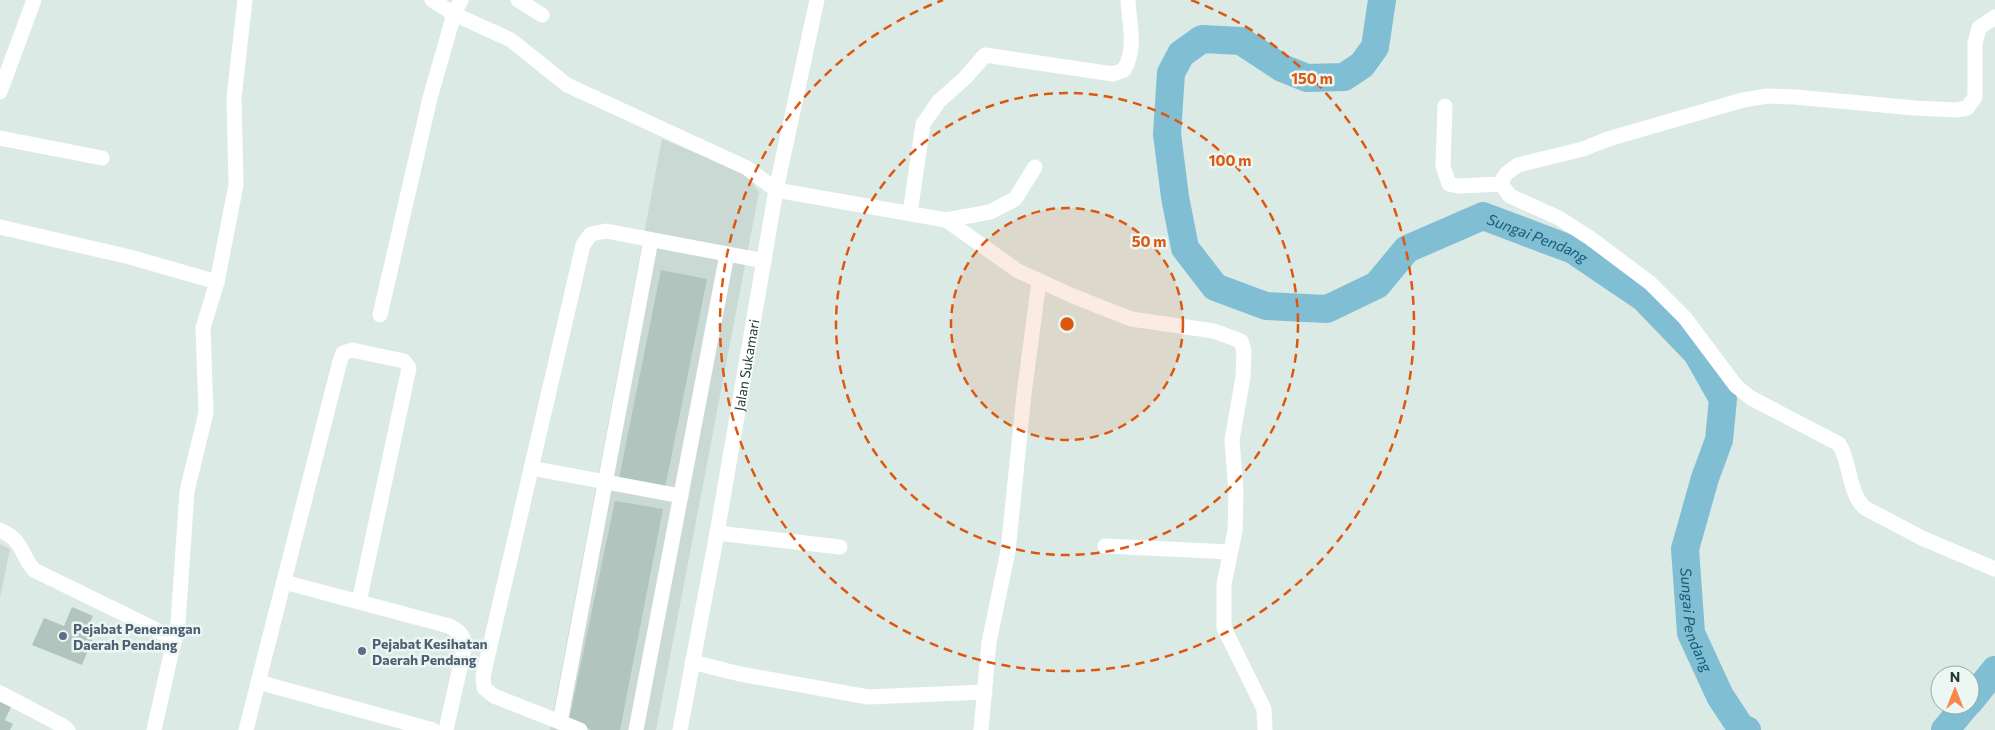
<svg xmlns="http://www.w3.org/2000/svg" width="1995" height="730" font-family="Commissioner,sans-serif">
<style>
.built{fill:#cad9d4}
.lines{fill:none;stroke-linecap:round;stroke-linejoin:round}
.river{stroke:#80bed3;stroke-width:28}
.building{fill:#b1c4be}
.minor{stroke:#fff;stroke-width:15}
.ring{fill:none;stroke:#de570e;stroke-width:2.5;stroke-dasharray:9 6}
.service-dot{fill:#5c6f8a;stroke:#ecf6f2;stroke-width:2}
.labels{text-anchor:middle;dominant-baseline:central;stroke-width:5;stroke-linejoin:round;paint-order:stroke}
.street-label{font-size:14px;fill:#1d3934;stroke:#ecf6f2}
.service-label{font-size:14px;font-weight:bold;fill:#4e5e75;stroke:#ecf6f2;text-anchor:start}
.water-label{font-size:15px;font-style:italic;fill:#155d77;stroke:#ecf6f2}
.centre{fill:#de570e;stroke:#ecf6f2;stroke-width:2.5}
.ring-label{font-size:15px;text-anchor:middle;font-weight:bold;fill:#de570e;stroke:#ecf6f2;stroke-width:5;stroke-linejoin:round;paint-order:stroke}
</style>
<rect width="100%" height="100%" fill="#dceae5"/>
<path class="built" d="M 662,139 L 746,174 L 759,192 L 656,730 L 550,730 Z
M 0,544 L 10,549 L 0,598 Z"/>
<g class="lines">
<g class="river">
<path id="s1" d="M 1382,0 L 1375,47 L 1362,65 L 1344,77 L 1307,78 L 1282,68 L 1241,41 L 1202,39 L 1181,54 L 1171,73 L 1167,134 L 1175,197 L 1185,248 L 1215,287 L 1266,306 L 1327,309 L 1377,285 L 1407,249 L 1483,216 L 1573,250 L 1644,298 L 1697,353 L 1723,399 L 1719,440 L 1705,478 L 1685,549 L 1691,633 L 1720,696 L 1741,728 L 1747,730"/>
<path d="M 1970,701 L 1995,670"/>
<path d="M 1945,730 L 1966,705"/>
</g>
</g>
<path class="building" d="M 661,270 L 707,279 L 664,493 L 618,483 Z
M 615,501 L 663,509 L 620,730 L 592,730 L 569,720 Z
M 72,607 L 93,616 L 85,634 L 93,638 L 82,665 L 32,645 L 44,618 L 64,626 Z
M 0,702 L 11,707 L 5,720 L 13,724 L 10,730 L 0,730 Z"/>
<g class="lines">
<g class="minor">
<path d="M 432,0 L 454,14 L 511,40 L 567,85 L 747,168 L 776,190 L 946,220 L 1018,271 L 1073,296 L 1131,319 L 1214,331 L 1241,341 L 1244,351 L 1243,377 L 1232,440 L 1236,492 L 1235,531 L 1224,584 L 1224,628 L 1264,709 L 1265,730"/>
<path d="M 518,0 L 542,15"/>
<path d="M 1995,17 L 1979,28 L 1975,43 L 1975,97 L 1967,108 L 1956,110 L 1915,108 L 1795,97 L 1768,96 L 1743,100 L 1608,139 L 1583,149 L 1518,165 C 1509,171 1504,174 1501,184 L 1510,196 L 1559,218 L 1590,238 L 1650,283 L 1685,318 L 1736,386 L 1751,398 L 1839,444 C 1851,463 1848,493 1865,508 L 1924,539 L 1995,569"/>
<path d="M 0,92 L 34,0"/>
<path d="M 1445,106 L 1443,166 L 1449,184 L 1458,186 L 1501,184"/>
<path d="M 0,138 L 102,158"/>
<path d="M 910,213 L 923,124 L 939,101 L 965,78 L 985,55 L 1113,74 L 1124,70 C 1137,47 1129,24 1128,0"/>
<path d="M 946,220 L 990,212 L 1015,199 L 1035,167"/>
<path d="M 0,227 L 130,257 L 217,282"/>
<path d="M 380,315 L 430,98 L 454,14 L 461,0"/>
<path d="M 531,468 L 681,496"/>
<path d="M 0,530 C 24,541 19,552 34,570 L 175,639"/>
<path d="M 717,533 L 840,547"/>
<path d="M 1105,546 L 1230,552"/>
<path d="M 284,582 L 449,626 C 459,631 463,634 465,645 L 446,730"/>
<path d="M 692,662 L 740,674 L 868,697 L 985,692"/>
<path d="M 258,682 L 433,730"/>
<path d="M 0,693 L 63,726 L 68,730"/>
<path d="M 560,722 L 651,240"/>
<path d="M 154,730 L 178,623 L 187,491 L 206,413 L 203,328 L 217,282 L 236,185 L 234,98 L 245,0"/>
<path d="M 246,730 L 340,361 L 343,353 L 352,350 L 404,361 L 409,368 L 359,602"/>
<path d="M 580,730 L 494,696 L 484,688 L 483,676 L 583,245 L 591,234 L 606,231 L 764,261"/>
<path d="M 636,730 L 727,254"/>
<path id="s2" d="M 680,730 L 717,533 L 776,190 L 817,0"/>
<path d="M 981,730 L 989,642 L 1008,551 L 1024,394 L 1039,281"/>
</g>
</g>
<circle cx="1067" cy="324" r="116" fill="#de570e" fill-opacity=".12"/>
<g class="ring">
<circle cx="1067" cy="324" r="116"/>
<circle cx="1067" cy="324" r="231"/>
<path d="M1191 0A347 347 0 1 1 943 0"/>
</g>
<g class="service-dot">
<circle cx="63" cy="636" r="5"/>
<circle cx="362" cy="651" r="5"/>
</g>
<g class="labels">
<g class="street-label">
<text stroke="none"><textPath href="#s2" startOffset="371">Jalan Sukamari</textPath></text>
</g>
<g class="service-label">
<text x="73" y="628">Pejabat Penerangan<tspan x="73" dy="16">Daerah Pendang</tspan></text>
<text x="372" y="643">Pejabat Kesihatan<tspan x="372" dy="16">Daerah Pendang</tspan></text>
</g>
<g class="water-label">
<text stroke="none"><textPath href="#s1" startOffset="876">Sungai Pendang</textPath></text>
<text stroke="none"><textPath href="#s1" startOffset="1356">Sungai Pendang</textPath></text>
</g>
</g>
<circle cx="1067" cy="324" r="8" class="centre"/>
<g class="ring-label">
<text x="1312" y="84">150 m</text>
<text x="1230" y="166">100 m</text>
<text x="1149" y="247">50 m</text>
</g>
<g transform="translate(1955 690)"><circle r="24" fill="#ecf6f2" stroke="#99aaa6"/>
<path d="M0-4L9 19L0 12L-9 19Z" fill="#fa8649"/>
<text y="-8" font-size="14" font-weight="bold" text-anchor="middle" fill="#1d3934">N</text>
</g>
</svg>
